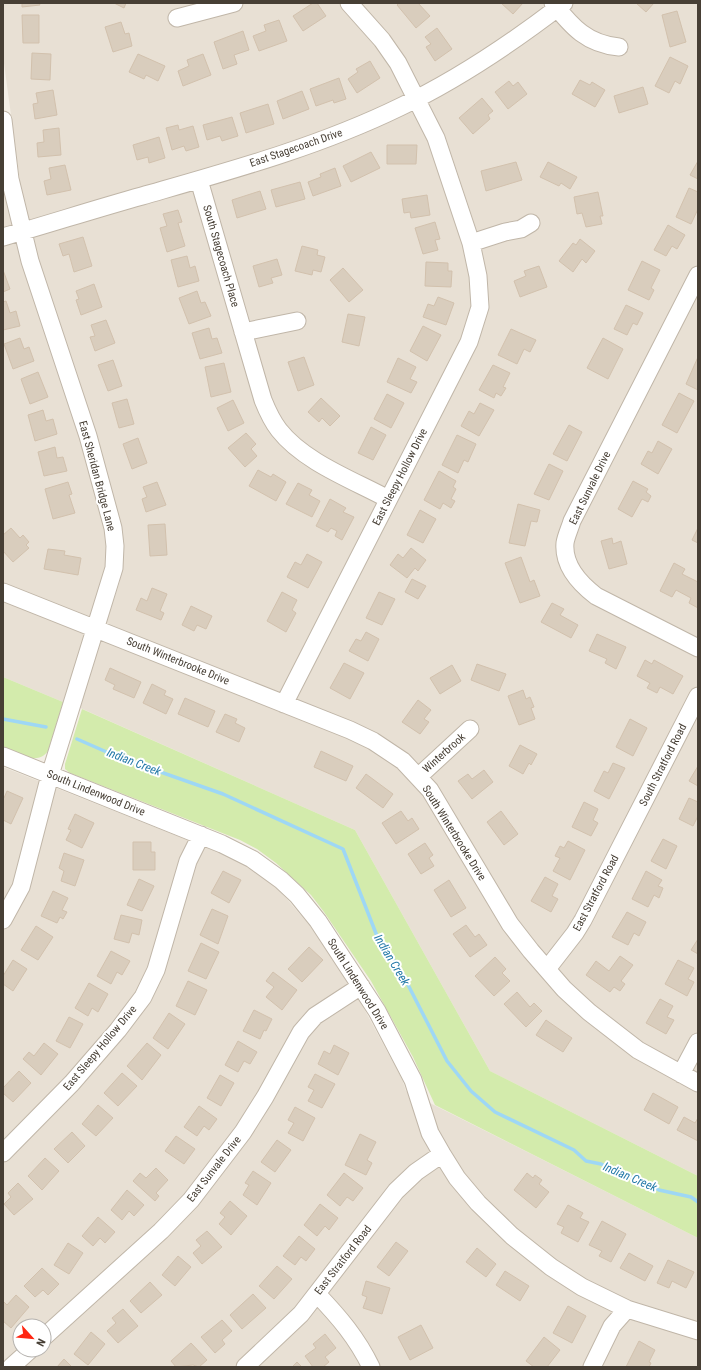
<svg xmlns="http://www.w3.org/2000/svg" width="701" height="1370" font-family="'Roboto Condensed',sans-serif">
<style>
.residential{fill:#e8e0d4;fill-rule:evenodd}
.green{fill:#d3ebac}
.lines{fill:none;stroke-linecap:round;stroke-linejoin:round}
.stream{stroke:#9ed7f5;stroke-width:3.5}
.building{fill:#d9cdbd;stroke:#d2c1ad}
.minor-casing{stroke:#c0b6a8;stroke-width:19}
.minor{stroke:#fff;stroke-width:17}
.labels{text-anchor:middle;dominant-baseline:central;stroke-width:4;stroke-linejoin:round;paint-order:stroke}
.street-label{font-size:11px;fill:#473f35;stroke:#fff}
.water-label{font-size:12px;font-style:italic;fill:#257aa9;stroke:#fff}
</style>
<rect width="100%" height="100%" fill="#f4efe6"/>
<path class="residential" d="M 3,3 L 698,3 L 698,1176 L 490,1071 L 355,830 L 78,707 L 119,584 L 123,562 L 124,543 L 33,247 L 23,204 L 3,56 Z
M 3,171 L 83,442 L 109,542 L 105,582 L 63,702 L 3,677 Z
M 3,767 L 238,860 L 266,878 L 286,898 L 311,927 L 354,990 L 402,1079 L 406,1091 L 698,1238 L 698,1367 L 3,1367 ZM 20,1326 L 44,1326 L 44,1350 L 20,1350 Z"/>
<path class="green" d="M 3,677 L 63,702 L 48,751 C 37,767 16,752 3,746 Z
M 82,709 L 355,830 L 490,1071 L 698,1176 L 698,1238 L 435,1105 L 413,1057 L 371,981 L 324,912 L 311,895 L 276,863 L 257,849 L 240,840 L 70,773 L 65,769 L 65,764 Z"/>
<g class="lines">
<path class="stream" d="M 3,719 L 46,727
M 77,739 L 118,757 L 223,794 L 343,849 L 377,936 L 386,948 L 404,977 L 447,1061 L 471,1091 L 495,1112 L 574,1150 L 586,1161 L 601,1164 L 659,1190 L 691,1197 L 698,1202"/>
</g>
<path class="building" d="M 22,3 L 39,3 L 40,5 L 22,7 Z
M 114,3 L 126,3 L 124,8 Z
M 313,3 L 317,3 L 326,16 L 303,31 L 293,16 Z
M 399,3 L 418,3 L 430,16 L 416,28 L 397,5 Z
M 501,3 L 523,3 L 513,14 Z
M 636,3 L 654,3 L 646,12 Z
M 677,11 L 686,42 L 670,47 L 662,15 Z
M 22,15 L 39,15 L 39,43 L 23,43 Z
M 279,20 L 287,41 L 259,51 L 253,36 L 266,31 L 264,25 Z
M 121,22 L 125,34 L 129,33 L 132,46 L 113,52 L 105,27 Z
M 437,28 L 452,49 L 435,61 L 426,47 L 431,44 L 425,37 Z
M 243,31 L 249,50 L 234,55 L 237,64 L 223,69 L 214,42 Z
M 32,53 L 51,54 L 50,80 L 31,79 Z
M 138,54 L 165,66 L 158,81 L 146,75 L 144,79 L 129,72 Z
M 203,54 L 211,75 L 183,86 L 178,71 L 189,66 L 187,60 Z
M 670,57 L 688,66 L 680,84 L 675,81 L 669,93 L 655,86 Z
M 370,61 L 380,78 L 357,93 L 348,79 L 358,72 L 356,69 Z
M 339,78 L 346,99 L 334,103 L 333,100 L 316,106 L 310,89 Z
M 580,80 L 590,85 L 592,82 L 605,90 L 595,107 L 572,94 Z
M 509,81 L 513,86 L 518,82 L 527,94 L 508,109 L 495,92 Z
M 643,87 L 648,104 L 619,113 L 614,96 Z
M 53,90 L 57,115 L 35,119 L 33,104 L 38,103 L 36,93 Z
M 302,91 L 309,109 L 283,119 L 277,101 Z
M 482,98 L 493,111 L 488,115 L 490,119 L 473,134 L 459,118 Z
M 268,104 L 274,124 L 246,133 L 240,113 Z
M 232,117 L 238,136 L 222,141 L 220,136 L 207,140 L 203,125 Z
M 178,125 L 179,130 L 193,126 L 199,147 L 186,151 L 184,146 L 172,150 L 166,128 Z
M 59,128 L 61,155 L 38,157 L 37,143 L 44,142 L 43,130 Z
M 159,137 L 165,158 L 149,163 L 148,157 L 137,160 L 133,145 Z
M 387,145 L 417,145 L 416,164 L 387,164 Z
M 371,152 L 380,168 L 351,182 L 343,166 Z
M 698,161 L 698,179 L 690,175 Z
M 516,162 L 522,180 L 486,191 L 481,171 Z
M 548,162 L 577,177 L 570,189 L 561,183 L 559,186 L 540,177 Z
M 65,165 L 71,190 L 47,195 L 44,181 L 51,179 L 49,168 Z
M 335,168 L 341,186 L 313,196 L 308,182 L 321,177 L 320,174 Z
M 300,182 L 305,199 L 276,207 L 271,190 Z
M 689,188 L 698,192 L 698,209 L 691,224 L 676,217 Z
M 260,191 L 266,209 L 237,218 L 232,200 Z
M 598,192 L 603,216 L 600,216 L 602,224 L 586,227 L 582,213 L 577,214 L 574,197 Z
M 427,195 L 430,215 L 411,218 L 410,212 L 404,213 L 402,199 Z
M 178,210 L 182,222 L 178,223 L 185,246 L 167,252 L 160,228 L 167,226 L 163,214 Z
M 435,222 L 440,239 L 435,240 L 438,250 L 423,254 L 415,228 Z
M 668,225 L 685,235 L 677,249 L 672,246 L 666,256 L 654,250 Z
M 83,237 L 92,266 L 74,272 L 69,254 L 63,256 L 59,244 Z
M 580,239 L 595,251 L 586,263 L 582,259 L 573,272 L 559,261 L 573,243 L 576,245 Z
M 302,246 L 318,250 L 317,255 L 325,257 L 321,272 L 313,270 L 312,275 L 295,271 Z
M 187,256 L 190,268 L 195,266 L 199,281 L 178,287 L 171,260 Z
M 277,259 L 282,275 L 271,278 L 273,283 L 259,287 L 253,266 Z
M 642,261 L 660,270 L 651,288 L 654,290 L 649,300 L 628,290 Z
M 426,262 L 448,263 L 448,271 L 452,271 L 451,287 L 425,286 Z
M 539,266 L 547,287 L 520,297 L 514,281 L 526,276 L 524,271 Z
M 343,268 L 363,290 L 349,302 L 330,280 Z
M 3,270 L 10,289 L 3,292 Z
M 94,284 L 102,307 L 81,315 L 76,300 L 79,299 L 76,291 Z
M 197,291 L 201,303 L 205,302 L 211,316 L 189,324 L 179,298 Z
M 438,297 L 454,303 L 446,325 L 423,317 L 428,304 L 434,306 Z
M 6,301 L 10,313 L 16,311 L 20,326 L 3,330 L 3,302 Z
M 626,305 L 643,313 L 637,325 L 633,323 L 627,335 L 614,329 Z
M 348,314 L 365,317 L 359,346 L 342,342 Z
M 106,320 L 115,343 L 95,351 L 90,337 L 95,336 L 91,325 Z
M 423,326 L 441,335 L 427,361 L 410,351 Z
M 209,328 L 212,339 L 217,338 L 222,353 L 200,359 L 192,333 Z
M 511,329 L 536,340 L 530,352 L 524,349 L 517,364 L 498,355 Z
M 20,338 L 24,349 L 29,347 L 34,361 L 13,369 L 4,344 Z
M 603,338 L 623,349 L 608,379 L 587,368 Z
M 304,357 L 314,385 L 298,391 L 288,362 Z
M 698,357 L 698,390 L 686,384 Z
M 398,358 L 416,367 L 410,379 L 417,382 L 411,393 L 387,382 Z
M 113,360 L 122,386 L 108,391 L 98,365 Z
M 224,363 L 231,392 L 211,397 L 205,367 Z
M 493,365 L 510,373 L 503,387 L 506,388 L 501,396 L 496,393 L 494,398 L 479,390 Z
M 38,372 L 48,397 L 30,404 L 21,379 Z
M 679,393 L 694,401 L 677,433 L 662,425 Z
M 387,394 L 404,403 L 391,428 L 374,419 Z
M 321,398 L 340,416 L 330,426 L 322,418 L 319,422 L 308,412 Z
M 127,399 L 134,424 L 119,428 L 112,403 Z
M 233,400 L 244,423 L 228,431 L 217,408 Z
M 480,403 L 494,410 L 479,436 L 461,426 L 469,411 L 474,414 Z
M 43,410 L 46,421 L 53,419 L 57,434 L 35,441 L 28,415 Z
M 569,425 L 582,432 L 567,461 L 553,454 Z
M 371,427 L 386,435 L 373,460 L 358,453 Z
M 246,433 L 256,444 L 251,449 L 257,456 L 245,467 L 228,448 Z
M 457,435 L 476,444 L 468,462 L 464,460 L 458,473 L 442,465 Z
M 138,438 L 147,463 L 132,469 L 123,444 Z
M 658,441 L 672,449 L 658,474 L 641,464 L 648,451 L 652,453 Z
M 55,447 L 57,458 L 63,457 L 67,471 L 44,476 L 38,452 Z
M 549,464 L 563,471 L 549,500 L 534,494 Z
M 258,470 L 271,477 L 273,474 L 286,482 L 276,501 L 249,486 Z
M 439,471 L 456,481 L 453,487 L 456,489 L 451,499 L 455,501 L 451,508 L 443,503 L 440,509 L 424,500 Z
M 633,481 L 648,489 L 646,492 L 651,496 L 648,502 L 642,499 L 632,517 L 618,509 Z
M 68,482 L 72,494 L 69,495 L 75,513 L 53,519 L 45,489 Z
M 157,482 L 166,505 L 146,512 L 142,499 L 147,497 L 143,487 Z
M 298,483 L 312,490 L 309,495 L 320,501 L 312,517 L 286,504 Z
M 330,499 L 346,508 L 343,512 L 354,517 L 342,540 L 335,536 L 337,531 L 331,528 L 328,532 L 316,526 Z
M 518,504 L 540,510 L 537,522 L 531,521 L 525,546 L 509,543 Z
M 420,510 L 436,519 L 423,543 L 407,535 Z
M 165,524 L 167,555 L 150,556 L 148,525 Z
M 11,528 L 20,538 L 23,535 L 29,542 L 26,545 L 29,548 L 13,562 L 3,551 L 3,535 Z
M 698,528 L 698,543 L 692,540 Z
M 612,538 L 613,544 L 621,541 L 627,564 L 609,569 L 601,541 Z
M 411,548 L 426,560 L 418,571 L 415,568 L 407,578 L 390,565 L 398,554 L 403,558 Z
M 48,549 L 65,551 L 64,555 L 81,558 L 78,575 L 44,569 Z
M 307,554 L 322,562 L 308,588 L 287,577 L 295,562 L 301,565 Z
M 521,557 L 530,582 L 534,580 L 540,596 L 520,603 L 505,563 Z
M 674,563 L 685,569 L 682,574 L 698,582 L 698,608 L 689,603 L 691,598 L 676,590 L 672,597 L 660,591 Z
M 412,579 L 426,586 L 418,599 L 405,592 Z
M 152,588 L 167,594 L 160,611 L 164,613 L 161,620 L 136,610 L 141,598 L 147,601 Z
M 282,592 L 297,600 L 292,610 L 296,613 L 286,632 L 267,621 Z
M 379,592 L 395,599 L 382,625 L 366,618 Z
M 552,603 L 564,609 L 560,615 L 578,625 L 571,638 L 541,622 Z
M 191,606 L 212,616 L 206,629 L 197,625 L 194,631 L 182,625 Z
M 366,632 L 379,639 L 368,661 L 349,651 L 356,639 L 361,641 Z
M 597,634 L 626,647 L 616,669 L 605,663 L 607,659 L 589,651 Z
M 645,660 L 652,664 L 654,660 L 683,676 L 673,694 L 660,687 L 657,693 L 647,688 L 650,683 L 637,676 Z
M 344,663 L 364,673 L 350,699 L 330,688 Z
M 477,664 L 506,674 L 499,691 L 471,680 Z
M 452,665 L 461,681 L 440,694 L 430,678 Z
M 110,668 L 141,682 L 134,698 L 113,689 L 115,685 L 105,680 Z
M 152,684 L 166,691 L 164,695 L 173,699 L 166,714 L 143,703 Z
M 523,690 L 526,699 L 530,697 L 534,707 L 531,708 L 535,719 L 519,725 L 508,696 Z
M 185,698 L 215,711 L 208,727 L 178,714 Z
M 418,700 L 431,710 L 424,719 L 429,722 L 420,734 L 402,722 Z
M 225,714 L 237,719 L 235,723 L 245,728 L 239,742 L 216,732 Z
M 630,719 L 647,728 L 633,756 L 616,747 Z
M 520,745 L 537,754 L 531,765 L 529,763 L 523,774 L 509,766 Z
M 321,751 L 353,766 L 346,781 L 314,767 Z
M 613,763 L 625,768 L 609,799 L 594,791 L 604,771 L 608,773 Z
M 698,766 L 698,786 L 689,781 Z
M 484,770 L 493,782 L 472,799 L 458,781 L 468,774 L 472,779 Z
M 366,774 L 393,794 L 383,808 L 356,788 Z
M 7,791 L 23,798 L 11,824 L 3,820 L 3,797 L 4,798 Z
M 689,798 L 698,802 L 698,816 L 693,826 L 679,819 Z
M 584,802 L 598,809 L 593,820 L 598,823 L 591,836 L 572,827 Z
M 401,811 L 408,821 L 412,818 L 419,829 L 396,844 L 382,823 Z
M 501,811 L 518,834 L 504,845 L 487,822 Z
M 75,814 L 94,823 L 82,848 L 66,840 L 71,830 L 68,829 Z
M 663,839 L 677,846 L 666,869 L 651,861 Z
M 568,841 L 585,850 L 570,880 L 553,871 L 560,858 L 555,856 L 560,846 L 564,848 Z
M 133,842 L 151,842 L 151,852 L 155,852 L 155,870 L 133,870 Z
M 425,843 L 433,855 L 429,858 L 434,866 L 421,874 L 408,854 Z
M 64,853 L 84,860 L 75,886 L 61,881 L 64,871 L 59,868 Z
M 223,871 L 241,880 L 229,903 L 211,893 Z
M 646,871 L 662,880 L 658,886 L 663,888 L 659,898 L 654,895 L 648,907 L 632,899 Z
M 545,877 L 558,884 L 552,896 L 558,899 L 551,912 L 531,901 Z
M 139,879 L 154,886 L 142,911 L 127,905 Z
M 449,880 L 466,908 L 451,917 L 434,890 Z
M 53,891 L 68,898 L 62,910 L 67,912 L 63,919 L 60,917 L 57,923 L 41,916 Z
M 212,909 L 228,916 L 218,944 L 200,935 Z
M 627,912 L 646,922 L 639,936 L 634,933 L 628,945 L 612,937 Z
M 121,915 L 142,920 L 139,935 L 132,933 L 129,943 L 114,939 Z
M 466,925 L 475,937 L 479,934 L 487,945 L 470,957 L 453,934 Z
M 36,926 L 53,937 L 38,960 L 21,950 Z
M 698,939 L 698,954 L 691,950 Z
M 201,943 L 219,952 L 206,979 L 188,971 Z
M 309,947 L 323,960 L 302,982 L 288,969 Z
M 111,951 L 130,961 L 122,975 L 117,972 L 111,984 L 97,976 Z
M 620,956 L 633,965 L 621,981 L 625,984 L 620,991 L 614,987 L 610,992 L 586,975 L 596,961 L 609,971 Z
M 495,957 L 506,969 L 502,973 L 510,981 L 494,996 L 475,976 Z
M 13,960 L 27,969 L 13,991 L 3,984 L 3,976 Z
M 678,960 L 694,968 L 688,979 L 694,982 L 687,996 L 665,984 Z
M 273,972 L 297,990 L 282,1010 L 266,997 L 274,987 L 266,981 Z
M 188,981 L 207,990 L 195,1015 L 176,1006 Z
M 89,983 L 108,994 L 98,1012 L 92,1008 L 88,1016 L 75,1008 Z
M 517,992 L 530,1007 L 534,1003 L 542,1011 L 526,1027 L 504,1004 Z
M 660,999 L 673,1006 L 667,1017 L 674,1020 L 666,1034 L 646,1023 Z
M 254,1010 L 272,1019 L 266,1031 L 264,1030 L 260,1039 L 243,1031 Z
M 169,1013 L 185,1024 L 168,1049 L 153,1038 Z
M 69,1017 L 83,1024 L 70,1048 L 56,1041 Z
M 546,1020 L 572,1038 L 563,1052 L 536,1035 Z
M 238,1041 L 257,1052 L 250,1064 L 244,1061 L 238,1072 L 225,1065 Z
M 44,1043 L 58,1054 L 41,1075 L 23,1059 L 29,1052 L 34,1056 Z
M 147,1043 L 161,1055 L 142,1080 L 127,1066 Z
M 334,1045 L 349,1053 L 338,1075 L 318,1064 L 324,1051 L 330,1054 Z
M 19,1071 L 31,1083 L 13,1102 L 3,1093 L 3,1088 Z
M 122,1073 L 137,1086 L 118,1106 L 104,1093 Z
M 315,1074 L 335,1084 L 322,1108 L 308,1101 L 314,1090 L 308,1087 Z
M 220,1075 L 234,1083 L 221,1106 L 207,1098 Z
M 653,1093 L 678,1107 L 669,1124 L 644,1110 Z
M 98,1105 L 113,1118 L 96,1136 L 82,1124 Z
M 199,1106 L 217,1119 L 209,1130 L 204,1126 L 197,1136 L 184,1127 Z
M 295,1107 L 315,1118 L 303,1141 L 288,1133 L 294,1123 L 288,1120 Z
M 684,1117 L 695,1123 L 698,1118 L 698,1141 L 677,1130 Z
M 72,1132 L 85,1146 L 68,1163 L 54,1149 Z
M 360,1134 L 376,1142 L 367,1160 L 372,1163 L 366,1175 L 345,1165 Z
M 176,1136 L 195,1149 L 184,1164 L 165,1151 Z
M 277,1140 L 291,1150 L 275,1172 L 261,1162 Z
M 45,1158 L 59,1171 L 42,1190 L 28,1176 Z
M 156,1168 L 168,1180 L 156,1193 L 159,1196 L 155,1201 L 133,1181 L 140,1173 L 146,1178 Z
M 253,1171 L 271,1183 L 257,1205 L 243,1195 L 249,1185 L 245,1183 Z
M 344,1173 L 363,1188 L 353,1201 L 347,1197 L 340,1206 L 327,1195 Z
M 527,1173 L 533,1178 L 535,1175 L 542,1180 L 539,1184 L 549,1192 L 536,1208 L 514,1190 Z
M 18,1183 L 33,1199 L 14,1215 L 4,1204 L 11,1197 L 8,1193 Z
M 127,1190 L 144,1205 L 134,1216 L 129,1211 L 122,1220 L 111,1210 Z
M 230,1201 L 247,1216 L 231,1235 L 219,1224 L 225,1217 L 220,1213 Z
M 320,1204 L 338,1218 L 329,1230 L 325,1226 L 317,1236 L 304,1225 Z
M 568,1205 L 583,1213 L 580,1218 L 589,1222 L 578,1242 L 561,1233 L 564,1227 L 557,1224 Z
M 98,1217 L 115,1232 L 105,1243 L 100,1238 L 93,1246 L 82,1236 Z
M 602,1221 L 626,1234 L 611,1262 L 599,1256 L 602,1251 L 589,1245 Z
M 207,1231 L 222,1247 L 202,1264 L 193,1253 L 201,1246 L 196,1240 Z
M 299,1236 L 315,1249 L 306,1261 L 301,1257 L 295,1265 L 283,1256 Z
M 396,1242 L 408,1251 L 389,1276 L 377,1267 Z
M 68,1243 L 83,1253 L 69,1274 L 54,1265 Z
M 477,1248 L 496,1264 L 486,1277 L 466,1262 Z
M 629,1253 L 653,1266 L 645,1281 L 620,1268 Z
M 178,1256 L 191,1267 L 175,1286 L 162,1275 Z
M 668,1260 L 694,1272 L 686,1288 L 672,1281 L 669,1288 L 657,1283 Z
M 277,1266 L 292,1279 L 274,1299 L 259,1286 Z
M 42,1268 L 59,1284 L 48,1295 L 43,1290 L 35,1297 L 24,1286 Z
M 505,1271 L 529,1286 L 520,1301 L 496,1285 Z
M 366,1281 L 390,1288 L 382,1314 L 363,1308 L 367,1297 L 362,1295 Z
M 150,1282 L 162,1295 L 141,1313 L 130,1301 Z
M 253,1294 L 266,1308 L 242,1329 L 230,1315 Z
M 16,1295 L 29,1307 L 11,1328 L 3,1321 L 3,1301 L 7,1305 Z
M 568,1306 L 586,1316 L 572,1343 L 553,1333 Z
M 123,1309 L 138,1326 L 118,1343 L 107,1331 L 116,1323 L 112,1318 Z
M 222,1320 L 232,1331 L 222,1340 L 225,1344 L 215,1353 L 201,1337 Z
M 421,1325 L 433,1348 L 410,1360 L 398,1337 Z
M 91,1332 L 105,1344 L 88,1365 L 74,1354 Z
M 325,1334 L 336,1348 L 325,1357 L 329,1362 L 323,1367 L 313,1367 L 305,1356 L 316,1348 L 313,1344 Z
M 544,1337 L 560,1350 L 547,1367 L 534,1367 L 526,1361 Z
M 639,1341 L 655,1350 L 649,1362 L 651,1363 L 649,1367 L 626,1367 Z
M 191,1343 L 207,1360 L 199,1367 L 193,1365 L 176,1367 L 171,1361 Z
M 64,1359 L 72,1367 L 57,1367 Z
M 297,1362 L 302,1367 L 292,1367 Z"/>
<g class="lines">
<g class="minor-casing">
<path id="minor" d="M 553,3 C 572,27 587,44 619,47
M 177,18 L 234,3
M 3,120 L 10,179 L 30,261 L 88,436 L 113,528 L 115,546 L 114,568 L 50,775 L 21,887 L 3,920
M 199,180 L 263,400 C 267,410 272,421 279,430 C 304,462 353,480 388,499
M 3,237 C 49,224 95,209 142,196 C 229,171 318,147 400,107 C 459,79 512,43 564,3
M 471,243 L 505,232 L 521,229 L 531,223
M 698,275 L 572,521 C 570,528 566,536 565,543 C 563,566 579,583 596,596 L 698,648
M 243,332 L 297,321
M 3,592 L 350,730 L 373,741 L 403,761 L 430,790 L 510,924 L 531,951 L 564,989 L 589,1012 L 638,1050 L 698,1083
M 284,704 L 469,342 L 480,307 L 478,276 L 471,243 L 436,138 L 398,63 L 382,40 L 349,3
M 3,756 L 222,844 L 252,859 L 281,880 L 297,895 L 318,921 L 377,1011 L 413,1080 L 430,1133 L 442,1154 L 457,1178 L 478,1203 L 512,1236 L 551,1267 L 582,1287 L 627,1309 L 698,1331
M 418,777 L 470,729
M 547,969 L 575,933 L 583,920 L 698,696
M 681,1074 L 698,1042
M 3,1153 L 72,1083 L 118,1030 L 143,997 L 156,970 L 188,861 L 201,835
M 317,1294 C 339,1317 357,1338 371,1367
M 44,1337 L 161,1231 L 191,1200 L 243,1132 L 265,1097 L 301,1032 L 315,1016 L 361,986
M 11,1367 L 30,1350
M 245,1367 L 301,1314 L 396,1191 L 416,1172 L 442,1154
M 592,1367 L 612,1326 L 627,1309"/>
</g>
<use href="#minor" class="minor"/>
</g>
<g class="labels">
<g class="street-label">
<text transform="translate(296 148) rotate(-19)">East Stagecoach Drive</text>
<text transform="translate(221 256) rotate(74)">South Stagecoach Place</text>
<text transform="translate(97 476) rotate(75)">East Sheridan Bridge Lane</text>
<text transform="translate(400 477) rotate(-63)">East Sleepy Hollow Drive</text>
<text transform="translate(590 488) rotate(-64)">East Sunvale Drive</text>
<text transform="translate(178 661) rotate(22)">South Winterbrooke Drive</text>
<text transform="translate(444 753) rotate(-42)">Winterbrook</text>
<text transform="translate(663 765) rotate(-63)">South Stratford Road</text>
<text transform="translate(96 793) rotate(22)">South Lindenwood Drive</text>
<text transform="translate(454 833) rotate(58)">South Winterbrooke Drive</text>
<text transform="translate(596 893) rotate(-62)">East Stratford Road</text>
<text transform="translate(358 984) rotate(58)">South Lindenwood Drive</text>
<text transform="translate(100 1048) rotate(-50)">East Sleepy Hollow Drive</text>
<text transform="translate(214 1169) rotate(-52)">East Sunvale Drive</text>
<text transform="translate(343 1260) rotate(-52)">East Stratford Road</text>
</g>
<g class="water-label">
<text transform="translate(134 762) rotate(21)">Indian Creek</text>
<text transform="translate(392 960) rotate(59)">Indian Creek</text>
<text transform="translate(630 1177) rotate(23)">Indian Creek</text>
</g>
</g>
<rect width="701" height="1370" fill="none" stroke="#473f35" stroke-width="8"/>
<g transform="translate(32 1338) rotate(117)"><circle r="19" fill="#ffffff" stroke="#b5b2ae"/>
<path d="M0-3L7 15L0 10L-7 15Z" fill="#ff2612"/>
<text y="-6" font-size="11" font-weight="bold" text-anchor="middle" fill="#473f35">N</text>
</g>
</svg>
